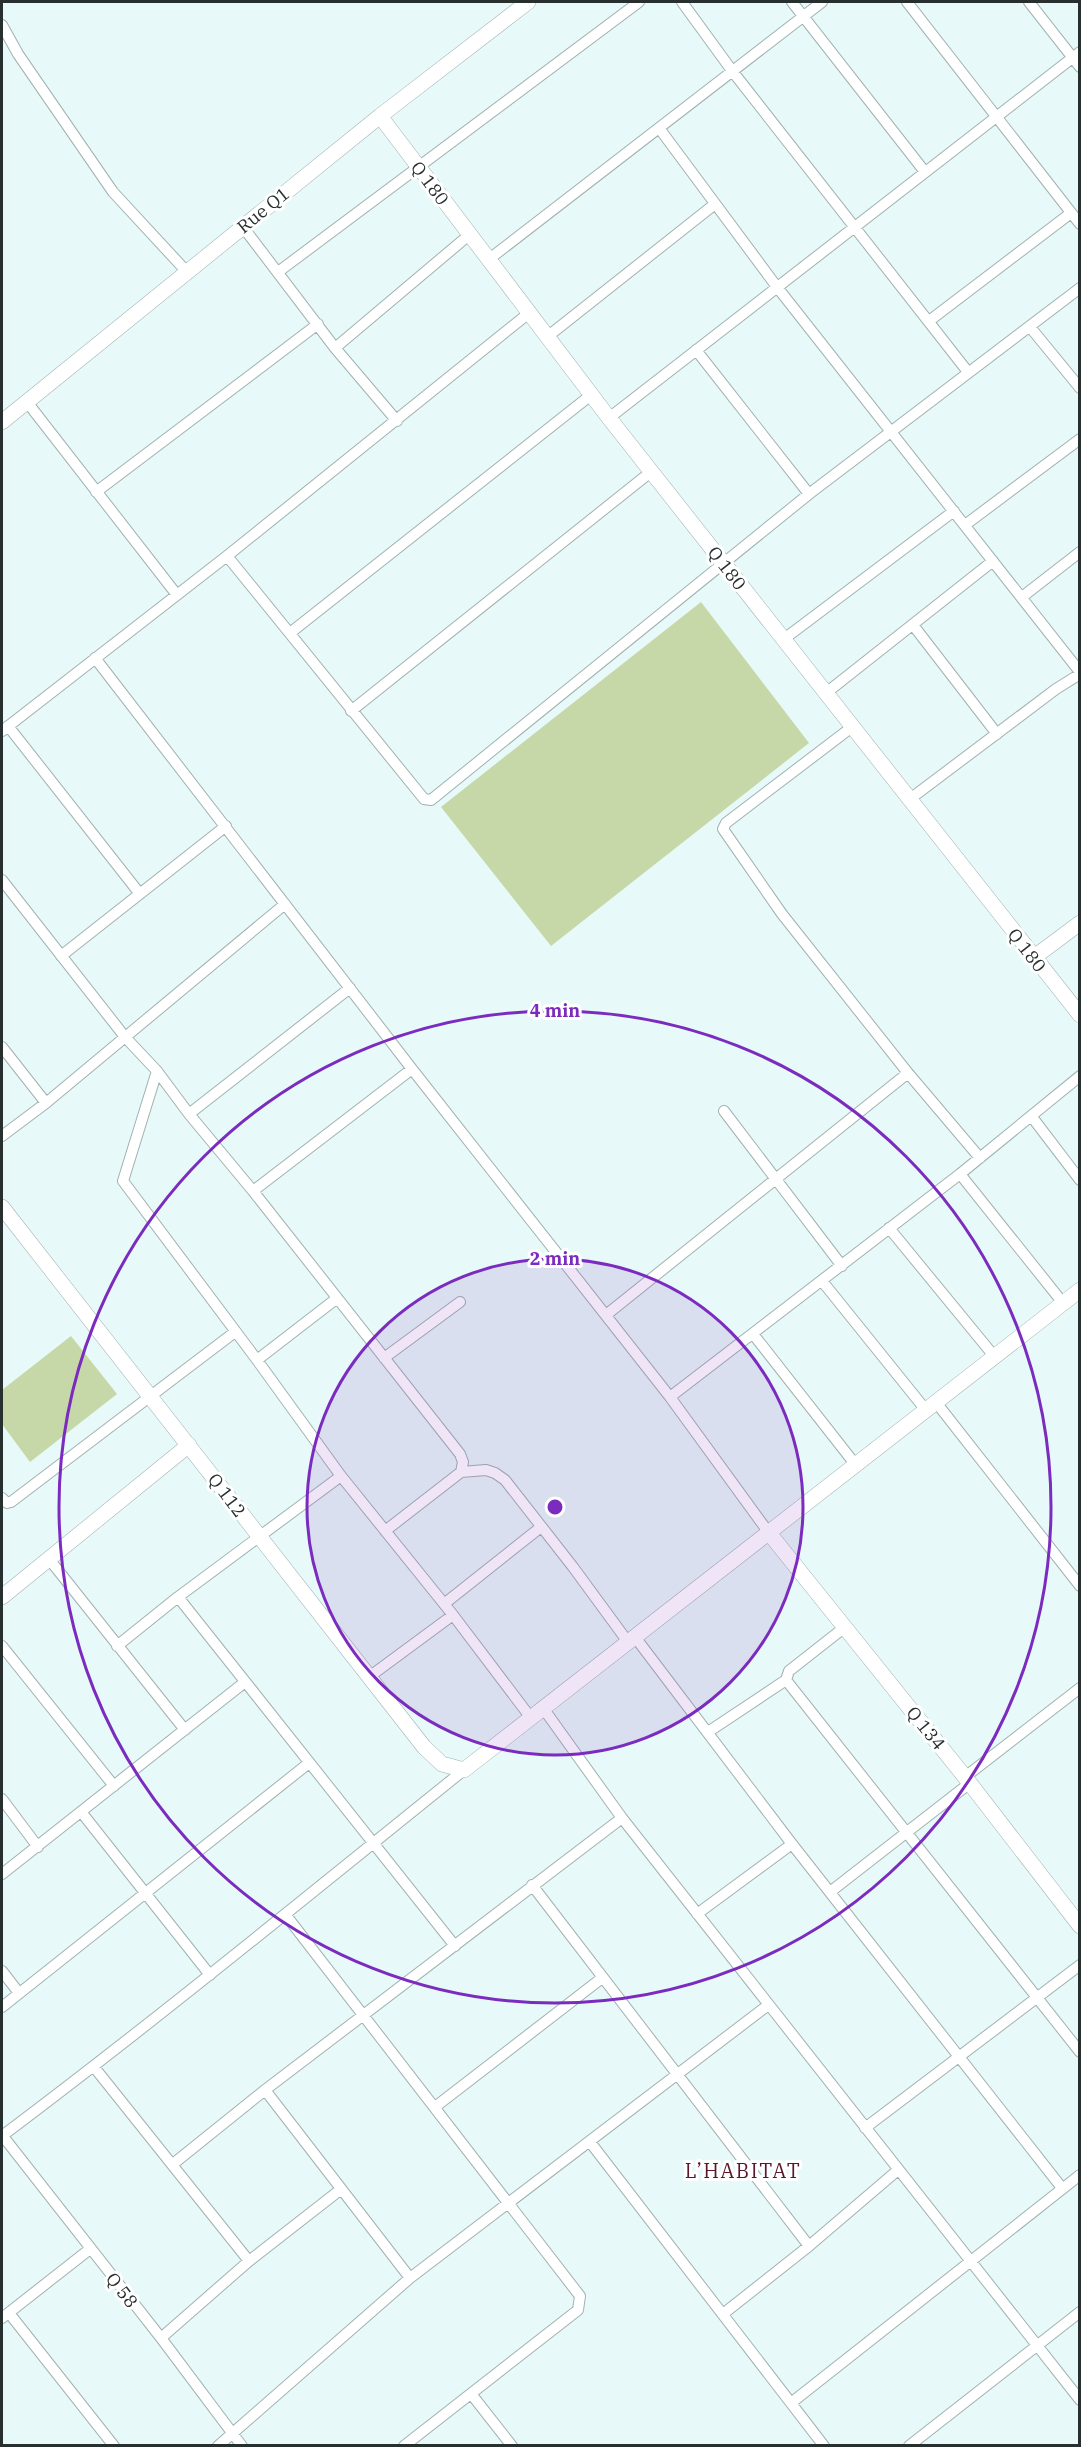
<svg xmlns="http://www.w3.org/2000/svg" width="1081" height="2447" font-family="'IBM Plex Serif',serif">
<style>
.green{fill:#c6d8a8}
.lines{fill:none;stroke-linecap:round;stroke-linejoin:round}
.street-casing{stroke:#a1b1b1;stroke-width:12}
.secondary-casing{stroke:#a1b1b1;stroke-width:16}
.street{stroke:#fff;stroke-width:10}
.secondary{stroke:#fff;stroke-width:15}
.ring{fill:none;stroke:#7b2cbf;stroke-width:3}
.labels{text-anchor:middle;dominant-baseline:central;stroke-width:6;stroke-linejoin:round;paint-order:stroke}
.street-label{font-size:18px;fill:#282f2f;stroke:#fff}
.neighbourhood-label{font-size:20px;letter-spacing:1.5px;fill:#5b1629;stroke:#fff}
.centre{fill:#7b2cbf;stroke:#fff;stroke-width:3}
.ring-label{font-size:18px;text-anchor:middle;font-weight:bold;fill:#7b2cbf;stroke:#fff;stroke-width:6;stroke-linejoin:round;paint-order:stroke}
</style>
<rect width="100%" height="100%" fill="#e7f9f8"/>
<path class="green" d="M 701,602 L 809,743 L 551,946 L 441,807 Z
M 71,1336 L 117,1394 L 30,1462 L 2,1424 L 2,1390 Z"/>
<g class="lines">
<g class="street-casing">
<path id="street" d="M 682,2 L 733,72 L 968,372
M 792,2 L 925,172
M 907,2 L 1080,224
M 1029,2 L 1080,67
M 2,25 L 18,54 L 113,192 L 187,272
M 659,128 L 777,287 L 1080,672
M 243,227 L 335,348 L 397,421
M 488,260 L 822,2
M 278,272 L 639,2
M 929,321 L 1071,213
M 1030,327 L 1080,388
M 547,337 L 715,204
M 335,348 L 469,235
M 696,350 L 809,494
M 27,402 L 177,595
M 609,418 L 1080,52
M 96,492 L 318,324
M 965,525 L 1080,439
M 227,556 L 424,799 L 431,800 L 809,494 L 1080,288
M 1022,597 L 1080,552
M 913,625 L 997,734
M 290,633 L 591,395
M 784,639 L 954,511
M 95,658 L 412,1069 L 670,1397 L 769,1533
M 826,693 L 993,561
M 351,711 L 652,471
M 8,726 L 140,894
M 852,727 L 726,823 L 723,829 L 782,914 L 908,1073 L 980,1158
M 2,731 L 227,556 L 529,313
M 910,799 L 1056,689 L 1080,674
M 2,880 L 125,1037 L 157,1071 L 189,1114 L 253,1191 L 460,1454 L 463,1462 L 461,1472
M 61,956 L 226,826
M 2,1047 L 46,1103
M 157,1071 L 123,1181 L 257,1360 L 341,1476 L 453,1615 L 531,1718
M 724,1111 L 842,1266
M 189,1114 L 350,988
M 1032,1117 L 1080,1180
M 2,1136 L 46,1103 L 285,904
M 960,1174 L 1063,1303
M 253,1191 L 412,1069
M 889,1228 L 994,1356
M 822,1281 L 925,1409
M 606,1315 L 908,1073
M 753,1334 L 855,1464
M 384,1358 L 460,1302
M 257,1360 L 336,1299
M 670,1397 L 960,1174 L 1080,1076
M 935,1401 L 1080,1586
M 2,1498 L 7,1503 L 11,1502 L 235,1332
M 385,1531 L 461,1472 L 486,1470 L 495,1473 L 505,1480 L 573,1567 L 628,1642
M 49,1559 L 185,1730
M 178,1597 L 455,1946
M 444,1604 L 541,1527
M 635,1637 L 792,1844 L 1062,2188
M 2,1646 L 114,1786
M 117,1646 L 178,1597 L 341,1476
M 369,1677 L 453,1615
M 786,1680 L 1080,2052
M 543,1708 L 622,1818 L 1080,2400
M 708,1732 L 786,1680 L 789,1671 L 845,1627
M 965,1777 L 1080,1688
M 2,1799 L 38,1847
M 82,1813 L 210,1975
M 2,1874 L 245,1682
M 532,1885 L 809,2246
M 830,1892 L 970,1783
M 285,1914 L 580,2296 L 578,2310 L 404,2446
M 697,1914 L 792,1844
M 2,1971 L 19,1993
M 2,2007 L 309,1763
M 94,2067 L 249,2261
M 265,2090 L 410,2278
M 435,2107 L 602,1978
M 865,2128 L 1080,1965
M 2,2135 L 161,2338 L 242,2446
M 2,2136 C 159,2018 311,1893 464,1770
M 590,2142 L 824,2446
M 173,2164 L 265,2090 L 622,1818
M 9,2313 L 114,2446
M 723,2314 L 809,2246 L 898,2170
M 2,2318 L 90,2249
M 161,2338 L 249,2261 L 340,2190
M 472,2395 L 512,2446
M 791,2403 L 1080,2175
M 218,2446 L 410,2278 L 767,2006
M 909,2446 L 1080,2312"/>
</g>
<g class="secondary-casing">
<path id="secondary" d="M 380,116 L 609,418 L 1080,1015
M 2,422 L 380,116 L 528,2
M 1033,958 L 1080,923
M 2,1207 L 424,1747 L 442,1764 L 464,1770 L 1080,1290
M 769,1533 L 965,1777 L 1080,1926
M 2,1597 L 189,1445"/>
</g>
<use href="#street" class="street"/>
<use href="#secondary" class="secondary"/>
</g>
<circle cx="555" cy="1507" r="248" fill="#7b2cbf" fill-opacity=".12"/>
<g class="ring">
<circle cx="555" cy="1507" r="248"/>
<circle cx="555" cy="1507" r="496"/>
</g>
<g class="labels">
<g class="street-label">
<text transform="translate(430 183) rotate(53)">Q 180</text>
<text transform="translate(263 210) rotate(-39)">Rue Q1</text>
<text transform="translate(727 568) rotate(52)">Q 180</text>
<text transform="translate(1027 950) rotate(52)">Q 180</text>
<text transform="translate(227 1495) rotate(53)">Q 112</text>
<text transform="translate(926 1728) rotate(51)">Q 134</text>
<text transform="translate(122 2290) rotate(52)">Q 58</text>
</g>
<g class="neighbourhood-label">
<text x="743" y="2170">L’HABITAT</text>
</g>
</g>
<circle cx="555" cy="1507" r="9" class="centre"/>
<g class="ring-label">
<text x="555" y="1017">4 min</text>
<text x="555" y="1265">2 min</text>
</g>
<rect width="1081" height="2447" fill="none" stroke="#282f2f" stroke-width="6"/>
</svg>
